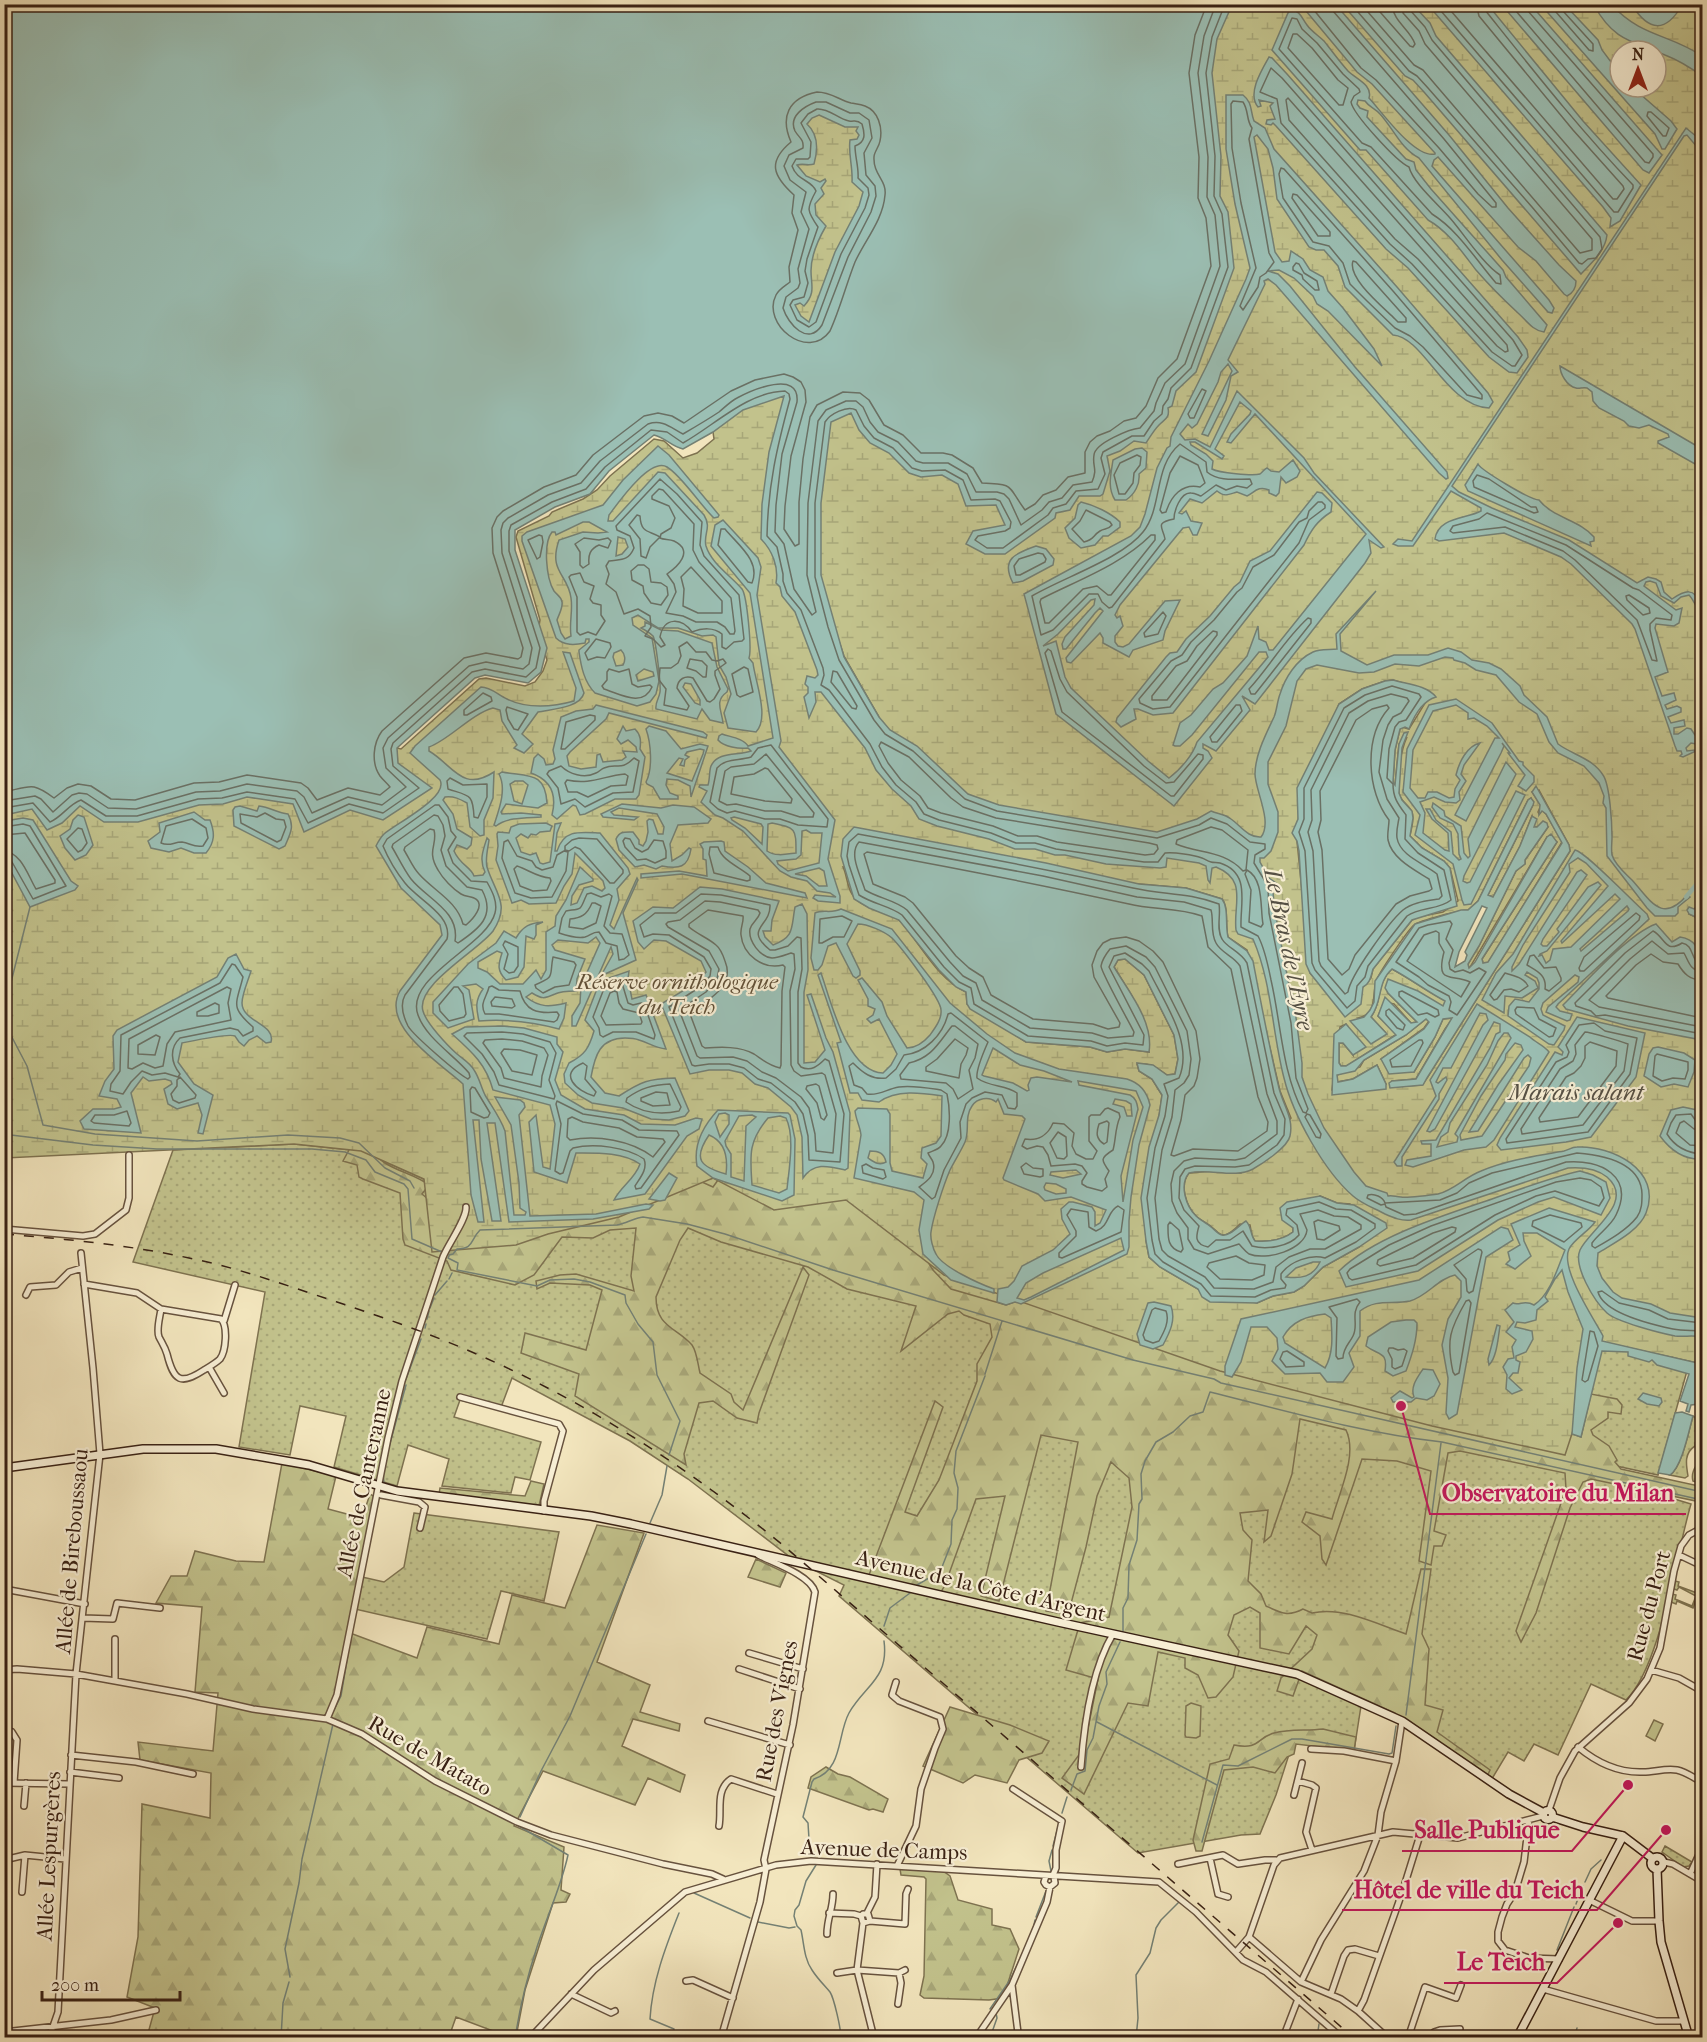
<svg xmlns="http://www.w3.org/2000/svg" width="1707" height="2042" font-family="'IM FELL French Canon',serif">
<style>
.grass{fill:url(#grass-dots);stroke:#7e7250;stroke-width:1.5}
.forest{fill:url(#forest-firs);stroke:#7e7250;stroke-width:1.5}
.wetland{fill:url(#wetland-marsh);stroke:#7e7250;stroke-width:1.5;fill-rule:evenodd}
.pitch{fill:#c2c28c;stroke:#7e7250;stroke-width:1.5}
.water{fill:#9bbfb4;stroke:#748074;stroke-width:1.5;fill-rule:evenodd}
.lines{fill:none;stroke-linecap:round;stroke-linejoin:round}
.shore{stroke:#6a7064;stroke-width:1.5}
.stream{stroke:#748074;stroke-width:1.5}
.canal{stroke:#9bbfb4;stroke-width:4.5}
.street-casing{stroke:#67523e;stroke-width:8}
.secondary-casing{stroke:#392114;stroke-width:10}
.street{stroke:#f7eed4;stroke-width:5}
.secondary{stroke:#f7eed4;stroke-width:7}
.rail{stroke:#392114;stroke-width:1.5;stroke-dasharray:10 10;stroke-linecap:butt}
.labels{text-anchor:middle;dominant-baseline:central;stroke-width:4.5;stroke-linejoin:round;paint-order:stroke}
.park-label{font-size:22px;font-style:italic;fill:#625138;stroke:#f7eed4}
.street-label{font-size:22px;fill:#392114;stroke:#f7eed4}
.water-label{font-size:24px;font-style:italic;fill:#565044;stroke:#f7eed4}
.leader{fill:none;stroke:#c2185b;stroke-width:2}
.callout-dot{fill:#c2185b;stroke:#f7eed4;stroke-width:2}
.callout-label{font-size:24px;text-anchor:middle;font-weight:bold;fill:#c2185b;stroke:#f7eed4;stroke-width:4.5;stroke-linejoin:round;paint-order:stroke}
</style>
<defs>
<pattern id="grass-dots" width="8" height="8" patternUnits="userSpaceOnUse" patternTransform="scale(1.5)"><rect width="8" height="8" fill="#c2c28c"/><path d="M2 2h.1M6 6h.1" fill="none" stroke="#a7a678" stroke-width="1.8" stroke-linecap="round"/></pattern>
<pattern id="forest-firs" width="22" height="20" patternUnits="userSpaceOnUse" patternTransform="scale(1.5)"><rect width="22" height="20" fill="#c2c28c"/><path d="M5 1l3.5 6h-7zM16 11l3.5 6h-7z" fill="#a7a678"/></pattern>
<pattern id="wetland-marsh" width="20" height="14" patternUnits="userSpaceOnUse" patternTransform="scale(1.5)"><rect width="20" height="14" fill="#c2c28c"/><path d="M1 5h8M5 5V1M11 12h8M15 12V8" fill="none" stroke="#a7a678"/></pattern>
</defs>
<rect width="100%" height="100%" fill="#f2e5bd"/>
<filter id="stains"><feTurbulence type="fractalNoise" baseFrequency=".00333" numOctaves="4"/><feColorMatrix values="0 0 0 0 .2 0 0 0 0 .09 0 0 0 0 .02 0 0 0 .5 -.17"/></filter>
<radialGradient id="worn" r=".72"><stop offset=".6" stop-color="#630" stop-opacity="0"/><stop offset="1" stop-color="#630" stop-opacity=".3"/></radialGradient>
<path class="grass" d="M 752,599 L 1602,1341 L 1690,1360 L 1658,1475 L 1565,1455 L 1562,1465 L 1691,1504 C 1676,1554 1661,1666 1626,1700 L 1591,1684 L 1558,1755 L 1534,1744 L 1524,1761 L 1508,1752 L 1490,1782 L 1398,1723 L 1361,1706 L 1354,1751 L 1293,1742 L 1276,1795 L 1260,1834 L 1241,1835 L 1138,1853 L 839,1596 L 844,1585 L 794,1560 L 688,1479 L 630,1441 L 512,1378 L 500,1410 L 460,1400 L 454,1417 L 541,1442 L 530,1480 L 515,1477 L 511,1493 L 442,1486 L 449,1459 L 408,1445 L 397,1486 L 334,1467 L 346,1416 L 300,1406 L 290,1455 L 239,1447 L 265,1292 L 133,1262 L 173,1150 L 294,1144 L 361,1151 L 424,1179 L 432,1252 L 525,708 Z
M 1693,1416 L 1699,1420 L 1695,1446 C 1684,1453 1686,1464 1688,1476 L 1685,1478 L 1670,1475 C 1682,1467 1689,1430 1693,1416 Z
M 1702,1456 L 1702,1483 L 1693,1481 C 1690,1471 1698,1464 1702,1456 Z
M 414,1513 L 559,1532 L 544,1601 L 501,1591 L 487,1639 L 346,1607 L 353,1575 L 384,1582 L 404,1567 Z
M 1675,1581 L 1679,1582 L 1678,1586 L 1697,1593 L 1700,1589 L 1693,1608 L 1677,1601 L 1676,1604 L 1671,1602 L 1672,1594 L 1676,1595 L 1675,1599 L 1692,1606 L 1696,1596 L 1679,1587 L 1677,1590 L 1674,1589 Z
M 1665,1846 L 1692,1862 L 1689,1866 L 1683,1867 L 1662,1852 Z"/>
<path class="forest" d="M 356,1137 C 368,1144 374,1156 385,1163 C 399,1172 416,1175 429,1185 L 422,1194 L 443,1212 L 702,1182 L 713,1187 L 718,1180 L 808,1170 L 923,1254 L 933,1270 L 951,1289 L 1006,1305 L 1014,1302 L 1031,1300 L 1241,1362 L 1577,1368 L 1573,1434 L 1581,1437 L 1591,1394 L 1617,1399 L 1622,1405 L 1621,1414 L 1608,1412 L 1608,1418 L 1591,1430 L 1593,1435 L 1609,1446 L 1617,1460 L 1615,1462 L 1621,1469 L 1699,1486 L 1696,1501 L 1591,1479 L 1583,1482 L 1570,1508 L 1536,1613 L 1521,1642 L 1516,1631 L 1566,1489 L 1565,1473 L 1460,1451 L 1448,1453 L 1434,1531 L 1446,1535 L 1442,1546 L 1434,1546 L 1431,1565 L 1419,1561 L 1431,1471 L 1397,1461 L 1362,1459 L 1326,1565 L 1322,1559 L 1320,1536 L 1302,1522 L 1306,1512 L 1332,1519 C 1339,1493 1358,1455 1346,1430 L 1300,1419 L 1292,1474 L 1271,1536 L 1264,1542 L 1268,1510 L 1240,1513 L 1243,1530 L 1252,1540 L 1248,1581 L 1261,1594 L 1266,1606 C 1281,1613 1288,1617 1303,1609 L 1312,1613 C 1343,1606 1377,1624 1406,1634 L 1421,1569 L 1431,1569 L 1422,1634 L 1429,1649 L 1425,1705 L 1443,1710 L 1437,1732 L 1490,1770 L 1486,1779 L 1398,1723 L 1395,1713 L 1302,1671 L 1293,1696 L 1277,1691 L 1281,1678 L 1312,1649 L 1317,1635 L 1306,1626 L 1289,1654 L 1260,1648 L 1260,1613 L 1250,1607 L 1234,1615 L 1228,1635 L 1239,1651 L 1233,1677 L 1216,1697 L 1208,1698 L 1198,1675 L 1185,1668 L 1185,1658 L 1158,1652 L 1148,1706 L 1128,1703 L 1084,1794 L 1062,1778 L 1084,1748 L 1098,1679 L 1066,1670 L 1080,1623 L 1109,1617 L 1132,1507 L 1129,1478 L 1111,1462 L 1097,1496 L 1086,1547 L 1068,1615 L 1046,1611 L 1078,1442 L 1041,1435 L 999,1601 L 981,1596 L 1005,1496 L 976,1499 L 945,1585 L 937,1599 L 869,1575 L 935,1401 L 943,1407 L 905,1512 L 917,1516 L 939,1480 L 977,1381 L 977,1364 L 992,1337 L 990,1324 L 964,1315 L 959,1311 L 948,1314 L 901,1351 L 916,1306 L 847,1289 L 808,1267 L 721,1242 L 688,1228 L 680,1240 L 656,1297 C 656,1327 676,1327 692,1345 C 697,1352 698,1365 700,1373 L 731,1394 L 734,1402 L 743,1410 L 803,1267 L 809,1275 L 759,1413 L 757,1423 L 737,1418 L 713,1401 L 699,1403 L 684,1454 L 686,1465 L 575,1396 L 579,1374 L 521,1353 L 525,1333 L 586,1350 L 602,1290 L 590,1285 L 550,1283 L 537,1289 L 536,1281 L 560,1275 L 576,1274 L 634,1291 L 631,1276 L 636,1228 L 610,1230 L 593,1238 L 562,1237 L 534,1275 L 515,1285 L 451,1270 L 447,1261 L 405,1245 L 403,1239 L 400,1193 L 363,1179 L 359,1177 L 357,1165 L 343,1161 Z
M 282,1463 L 336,1476 L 328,1509 L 362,1518 L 370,1494 L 375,1497 L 350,1633 L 417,1658 L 427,1627 L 499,1644 L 512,1595 L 565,1608 L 597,1525 L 644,1533 L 597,1662 L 650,1685 L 640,1712 L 680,1724 L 679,1731 L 633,1719 L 622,1746 L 685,1775 L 680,1792 L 648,1778 L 635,1805 L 543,1771 L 514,1826 L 564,1847 L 561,1890 L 570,1894 L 566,1902 L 553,1903 L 525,1990 L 516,2037 L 509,2037 L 456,2017 L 449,2037 L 147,2037 L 155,2008 L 127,1997 L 138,1937 L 142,1804 L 210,1818 L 211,1773 L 140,1760 L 138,1742 L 213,1751 L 218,1693 L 195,1692 L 202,1607 L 156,1603 L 171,1576 L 187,1576 L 195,1551 L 236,1561 L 264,1562 Z
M 531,1481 L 544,1484 L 539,1506 L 439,1494 L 440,1488 L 525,1496 Z
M 756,1559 L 786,1573 L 780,1587 L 748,1577 Z
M 950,1707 L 1010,1725 L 1049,1741 L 1042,1753 L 1019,1760 L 1007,1783 L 975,1775 L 963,1783 L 923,1766 Z
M 1323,1729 L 1356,1737 L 1354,1751 L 1296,1744 L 1294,1754 L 1287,1757 L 1275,1773 L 1253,1767 L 1224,1770 L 1202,1851 L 1196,1851 L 1193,1840 L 1210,1764 L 1229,1759 L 1234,1745 C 1260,1750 1256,1738 1274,1733 C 1290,1729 1307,1731 1323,1729 Z
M 826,1767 L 838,1774 L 850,1777 L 888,1799 L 883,1812 L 873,1809 L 869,1810 L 808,1788 L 811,1777 Z
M 900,1869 L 943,1871 L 950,1876 L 958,1900 L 992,1909 L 992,1925 L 1010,1929 L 1019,1949 L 1003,1998 L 989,2000 L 924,1998 L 920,1995 L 924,1976 L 926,1879 L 924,1877 L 901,1875 Z"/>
<path class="wetland" d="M 812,4 L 885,142 L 809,334 L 793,340 L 777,547 L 879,717 L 844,656 L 828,609 L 817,563 L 820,459 L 918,5 L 1702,5 L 1702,902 L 1689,914 L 1702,920 L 1702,1364 L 1602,1342 L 1565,1455 L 1432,1426 L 1220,1371 L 944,1275 L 846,1200 L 774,1210 L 713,1178 L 619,1217 L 548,1234 L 516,1245 L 432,1252 L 424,1179 L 361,1151 L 294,1144 L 5,1158 L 5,259 ZM 1620,51 L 1656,51 L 1656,87 L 1620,87 ZM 678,424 L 713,432 L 714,439 L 697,453 L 683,458 L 664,441 L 654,439 L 610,476 L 597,490 L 583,499 L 552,512 L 549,516 L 518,531 L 516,537 L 540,620 L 538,632 L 547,660 L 543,671 L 535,682 L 525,686 L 486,678 L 479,679 L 401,749 L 397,748 L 530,489 ZM 1393,680 L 1424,689 L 1427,700 L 1409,729 L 1402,727 L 1400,729 L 1395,750 L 1393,783 L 1395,785 L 1399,744 L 1407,737 C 1401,750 1396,778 1399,793 C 1400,801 1409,805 1412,812 C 1415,819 1411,829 1410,836 L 1422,848 L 1444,861 L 1450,868 L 1458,901 L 1443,912 L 1418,917 L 1412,920 L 1373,969 L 1371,978 L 1363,987 L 1318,982 L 1310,973 L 1297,841 L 1299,808 L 1339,704 L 1362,689 L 1385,681 ZM 1539,790 L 1569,845 L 1570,851 L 1427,1078 L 1422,1085 L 1390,1087 L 1392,1081 L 1416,1079 L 1445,1029 L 1453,1018 L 1443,1019 L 1435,1037 L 1414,1072 L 1381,1059 L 1424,1028 L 1429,1021 L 1426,1019 L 1406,1035 L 1364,1060 L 1360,1067 L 1337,1075 L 1337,1082 L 1353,1079 L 1377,1065 L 1386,1084 L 1332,1090 L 1340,1027 L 1346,1024 L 1348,1027 L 1353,1055 L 1343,1043 L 1339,1043 L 1339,1063 L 1341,1066 L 1347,1066 L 1397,1034 L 1378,1016 L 1384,1002 L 1394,1004 L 1411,1023 L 1417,1022 L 1388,993 L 1411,989 L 1443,1007 L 1446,1001 C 1426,991 1411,979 1392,969 C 1376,983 1383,1000 1371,1017 L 1386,1033 L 1358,1018 C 1379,1014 1371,993 1377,979 C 1381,970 1407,931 1414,925 C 1420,920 1461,910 1468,910 L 1478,901 L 1528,800 L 1531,798 L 1533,805 L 1488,895 L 1493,897 L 1520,846 L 1532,816 L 1534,827 L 1548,827 L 1525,860 L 1525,864 L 1516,871 L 1479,946 L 1468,964 L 1469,969 L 1547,837 L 1557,842 L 1482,959 L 1483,963 L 1488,963 L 1562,842 L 1546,814 L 1542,810 L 1539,814 L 1538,812 L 1541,805 L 1532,792 ZM 843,867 L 1139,884 L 1186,888 L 1222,899 C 1229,908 1225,925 1228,937 L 1247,950 L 1280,1091 L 1291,1118 L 1241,1173 L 1212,1171 L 1189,1173 C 1179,1185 1186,1207 1197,1217 C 1202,1221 1208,1224 1213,1228 C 1217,1231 1219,1236 1225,1235 C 1230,1234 1236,1228 1240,1224 L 1250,1225 L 1252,1236 L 1255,1241 C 1268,1242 1282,1240 1293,1232 L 1293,1228 L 1320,1196 L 1337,1203 L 1350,1204 L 1359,1247 L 1323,1267 L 1304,1286 L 1294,1292 L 1273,1296 L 1257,1303 L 1198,1289 L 1160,1267 L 1149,1257 L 1146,1241 L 1145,1220 L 1162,1095 L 1152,1079 L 1139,1071 L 1137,1064 C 1150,1062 1157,1068 1167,1075 L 1175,1074 L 1178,1059 L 1174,1035 L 1144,975 L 1125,959 L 1118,960 L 1114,967 L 1132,996 L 1149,1052 L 1125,1049 L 1107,1052 L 1090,1047 L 1026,1042 L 967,1004 L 966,992 C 937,979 921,944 900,921 C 887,908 862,911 852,894 C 847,887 847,875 843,867 Z"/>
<path class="pitch" d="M 1191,1703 L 1201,1706 L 1200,1736 L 1196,1738 L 1186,1737 L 1185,1735 L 1186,1706 Z
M 1654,1720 L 1663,1724 L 1655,1741 L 1646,1736 Z"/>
<path class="water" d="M 4,5 L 1232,5 L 1217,39 L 1212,73 L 1221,156 L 1220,196 L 1228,212 L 1234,268 L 1196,372 L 1176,391 L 1172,406 L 1168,408 C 1170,418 1165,419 1159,425 C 1154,430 1150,437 1146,443 L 1134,441 L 1120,451 L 1107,456 L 1110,471 L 1103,494 L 1100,496 L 1079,496 L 1070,510 L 1056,513 L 1055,518 L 1005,554 L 985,554 L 966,544 L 973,531 L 1005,525 L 996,505 L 966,506 L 958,484 L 942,475 L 921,477 L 909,473 L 889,453 L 870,443 L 859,430 L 851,413 L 831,422 L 821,503 L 821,575 L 844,657 L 879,717 L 890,730 L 917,746 L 968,794 L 999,805 L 1157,832 L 1197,819 L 1211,811 C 1218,814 1225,814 1231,819 C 1241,826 1248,838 1261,837 C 1273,822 1255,790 1255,774 C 1255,755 1266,734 1274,717 C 1277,710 1277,702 1280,694 C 1285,678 1296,660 1313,652 C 1320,649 1330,650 1337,649 L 1336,634 L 1376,591 L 1340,634 L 1341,651 L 1367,665 L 1394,655 L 1428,655 L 1448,648 L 1461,652 L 1472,660 L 1489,663 L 1501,669 L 1520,686 L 1524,695 L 1547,717 L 1558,744 C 1573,755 1592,758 1603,775 C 1610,785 1612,824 1612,837 C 1612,843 1611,849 1612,855 C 1615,865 1625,873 1632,880 C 1651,901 1662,925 1688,894 L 1690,897 L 1678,907 L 1678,913 L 1675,916 L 1655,916 L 1647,908 L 1607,856 L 1606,808 L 1603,803 L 1604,796 L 1599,783 L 1584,766 L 1558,753 L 1549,742 L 1537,714 L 1519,702 L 1496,675 L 1476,670 L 1465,663 L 1454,660 L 1453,658 L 1445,657 L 1419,666 L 1395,664 L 1374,672 L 1359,673 L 1317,665 L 1306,669 L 1297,681 L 1286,726 L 1268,762 L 1268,784 L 1278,812 L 1278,832 L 1271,851 L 1264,858 L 1260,858 L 1260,862 L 1269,878 L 1276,883 L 1273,892 L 1275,912 L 1289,985 L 1293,995 L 1302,1063 L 1302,1077 L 1308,1094 L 1324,1128 L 1354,1172 L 1366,1186 L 1387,1193 L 1388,1196 C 1393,1195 1396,1197 1401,1197 C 1407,1198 1432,1195 1438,1194 C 1454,1190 1465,1177 1481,1171 C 1507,1160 1536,1156 1564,1151 C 1568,1150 1572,1147 1577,1147 C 1611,1145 1663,1170 1646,1213 C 1639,1231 1614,1243 1598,1253 L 1597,1266 L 1602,1278 L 1613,1292 L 1622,1298 L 1651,1304 L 1670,1313 L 1702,1318 L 1702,1337 C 1694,1335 1684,1337 1675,1336 C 1660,1333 1617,1322 1607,1313 C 1594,1301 1573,1266 1580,1250 C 1589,1230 1636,1202 1607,1177 C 1596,1168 1582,1167 1568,1168 L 1411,1220 C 1401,1221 1394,1218 1385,1214 C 1374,1208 1362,1204 1353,1196 C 1324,1171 1293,1115 1284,1078 C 1272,1032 1272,983 1253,939 L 1238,934 L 1236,930 C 1233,904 1248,880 1216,867 L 1212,868 L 1210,883 L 1208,880 L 1206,866 L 1199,863 L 1167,858 L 1166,867 L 1160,868 L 1106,864 L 1065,855 L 1055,855 L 1035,849 L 1015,849 L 989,839 L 937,826 L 919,819 L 911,806 L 892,789 L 876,770 L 865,748 L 821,692 L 815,692 L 816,702 L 809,718 L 804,697 L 808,693 L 808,687 L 805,684 L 807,676 L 815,678 L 818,675 L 817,670 L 795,612 L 782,596 L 780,587 L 776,583 C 779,567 772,550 761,539 L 762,504 L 769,452 L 784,396 L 743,410 L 713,432 L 683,449 C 672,447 666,438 654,435 L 609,471 L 590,494 L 555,507 L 515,530 L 515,550 L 547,648 L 541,672 L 528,683 L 485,675 L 475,678 L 397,748 L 398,763 L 432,788 L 383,820 L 350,810 L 304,832 L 293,804 L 247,797 L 223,804 L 199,805 L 138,822 L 104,822 L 80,806 L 62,823 L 47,830 L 32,809 L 5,815 ZM 819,115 L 845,127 L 858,127 L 856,131 L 859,135 L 857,139 L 850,140 C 848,154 853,167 852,182 L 863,192 L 859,206 L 835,252 L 809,322 L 801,316 L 795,305 L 800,303 L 804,306 C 816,293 811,285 811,271 C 811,256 819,238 826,226 L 816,215 L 815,204 L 824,194 L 821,188 L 826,181 L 825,179 L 820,182 L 806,176 L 797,165 C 803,163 808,166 814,164 C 818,150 819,135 807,124 L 812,118 Z
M 1301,5 L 1336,5 L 1449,135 L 1508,208 L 1559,265 L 1576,281 C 1576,287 1573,293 1567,296 L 1564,294 L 1536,261 L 1518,247 L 1438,157 L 1434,160 L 1432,166 L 1549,300 L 1554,308 L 1552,313 L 1548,312 L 1502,260 L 1419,158 C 1401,149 1393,128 1380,114 C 1375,108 1369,107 1365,101 L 1358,100 L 1357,104 L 1360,108 L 1368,111 L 1367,117 L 1406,159 L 1414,162 L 1416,170 L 1431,189 L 1503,270 L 1506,277 L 1547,325 L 1544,332 C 1533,331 1526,320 1518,313 C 1504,300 1489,285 1476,270 C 1462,252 1448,231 1428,220 L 1366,150 L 1360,150 L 1272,50 L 1288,13 L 1291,9 C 1301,12 1301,17 1307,25 C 1311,31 1319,36 1324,41 C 1332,51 1339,61 1348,71 C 1356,79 1373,85 1369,98 C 1382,112 1415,159 1435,154 L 1435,153 L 1372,84 L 1357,72 Z
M 1343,5 L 1413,5 L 1430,23 L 1436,36 L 1607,235 C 1605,252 1591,263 1581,274 L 1424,92 L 1413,80 L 1405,76 Z
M 1428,5 L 1488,5 L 1583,121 L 1641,185 L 1620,221 L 1610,227 L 1611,218 L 1603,207 Z
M 1502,5 L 1531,5 L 1662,155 L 1649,173 L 1643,170 Z
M 1541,5 L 1565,5 L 1598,40 L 1602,50 L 1620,74 L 1620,87 L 1632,87 L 1671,121 L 1677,129 L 1665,149 L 1662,149 L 1655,134 Z
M 1594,5 L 1612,5 C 1641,37 1670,34 1702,56 L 1702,76 C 1691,68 1678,60 1665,55 C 1631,41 1613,40 1594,5 Z
M 1632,5 L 1633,4 L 1682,5 C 1666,33 1649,32 1632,5 Z
M 1269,57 L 1272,58 L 1287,74 L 1518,337 L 1527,350 L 1528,357 L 1517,373 L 1509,372 L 1489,357 L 1408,268 L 1386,249 L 1276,126 L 1273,123 L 1271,125 L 1266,124 L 1267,120 L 1275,119 L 1270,106 L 1273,103 L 1259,100 L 1261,106 L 1258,107 C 1247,94 1261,71 1269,57 Z
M 1226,95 L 1243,95 C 1253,103 1250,111 1254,121 L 1265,128 L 1274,149 L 1397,287 L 1488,393 L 1493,402 L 1489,408 C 1446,406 1424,337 1393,335 L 1345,287 L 1338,266 L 1324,250 L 1316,250 L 1309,247 L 1277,199 L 1273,168 L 1268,149 L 1257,135 L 1254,137 L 1275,252 L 1282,262 L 1289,261 L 1291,251 L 1303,259 L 1310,270 L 1323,277 L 1328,291 L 1343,308 L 1374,349 L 1382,366 L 1328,311 L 1317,304 L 1313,296 L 1294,278 L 1279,270 L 1268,271 L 1278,274 L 1290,286 L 1355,367 L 1447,472 L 1448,478 L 1446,479 L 1439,473 L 1276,285 L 1268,279 L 1264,281 L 1265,284 L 1228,360 L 1238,372 L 1231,376 L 1226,400 L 1208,436 L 1202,434 L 1232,371 L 1228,364 L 1221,372 L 1218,382 L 1197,424 L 1192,428 L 1188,424 L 1180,434 L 1185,440 L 1195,439 L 1210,447 L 1237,391 L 1304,458 L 1314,473 L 1384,547 L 1381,548 L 1369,540 L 1371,553 L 1365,563 L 1255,704 L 1242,696 L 1250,710 L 1216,751 L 1203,744 L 1203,748 L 1208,751 L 1212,758 L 1174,806 L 1056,714 L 1024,594 L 1131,536 L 1140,527 L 1145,514 L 1157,468 L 1167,448 L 1170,446 L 1171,437 L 1209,361 L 1246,279 L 1250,268 L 1235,204 L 1226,149 ZM 1240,402 L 1251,411 L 1250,414 L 1231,434 L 1227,442 L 1231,443 L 1255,414 L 1366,534 L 1273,650 L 1269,650 L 1266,642 L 1259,639 L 1258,626 L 1247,656 L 1223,683 L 1213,689 L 1191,715 L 1180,723 L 1173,745 L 1175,746 L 1180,746 L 1192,735 L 1259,652 L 1266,652 L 1268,657 L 1197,742 C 1193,755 1180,770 1169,778 L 1148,761 L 1071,688 L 1065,677 L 1056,641 L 1043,646 L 1058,634 L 1091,600 L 1095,599 L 1094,605 L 1065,637 L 1062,644 L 1063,649 L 1066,649 L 1095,613 L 1100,608 L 1103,611 L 1066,658 L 1067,662 L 1071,663 L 1100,633 L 1103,638 L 1103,643 L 1129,657 L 1133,650 L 1163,640 L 1165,631 L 1180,600 L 1165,601 L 1129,644 L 1123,647 L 1118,646 L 1115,642 L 1115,636 L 1123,626 L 1120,616 L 1117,618 L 1115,615 L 1120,605 L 1183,528 L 1189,527 L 1193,535 L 1197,535 L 1202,523 L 1191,521 L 1186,511 L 1182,514 L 1179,513 L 1190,499 L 1202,503 L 1217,491 C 1225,497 1227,495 1237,492 L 1247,496 C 1254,493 1258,485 1269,490 L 1269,493 L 1276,496 L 1279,493 L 1281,477 L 1286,483 L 1297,477 L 1300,471 L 1293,460 L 1279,472 L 1271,471 L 1267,468 C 1264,469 1263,472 1260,474 C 1253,476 1219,473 1212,469 L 1213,461 L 1206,454 L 1191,445 L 1190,442 L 1195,442 L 1222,459 L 1224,456 L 1215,449 Z
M 1686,128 L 1702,141 L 1702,153 L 1687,135 L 1684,136 L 1452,486 L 1459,492 L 1492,508 L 1569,540 L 1637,583 L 1648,577 L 1656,579 L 1661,582 L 1664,592 L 1672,599 C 1684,591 1695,586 1700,605 L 1702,606 L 1702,612 C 1696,609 1694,600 1689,595 L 1681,597 L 1674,603 L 1661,596 L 1656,583 L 1650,581 L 1646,582 L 1644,586 L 1676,610 L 1682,608 L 1679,623 L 1674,626 L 1656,624 L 1655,628 L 1668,672 L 1655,677 L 1662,696 L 1674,693 L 1676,700 L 1665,705 L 1667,709 L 1677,706 L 1681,708 L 1681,712 L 1668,717 L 1671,723 L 1684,720 L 1685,726 L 1674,728 L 1674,734 L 1678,734 L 1687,728 L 1691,729 L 1695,735 L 1702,737 L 1702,745 L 1691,743 L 1686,748 L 1687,751 L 1695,750 L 1696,751 L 1683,757 L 1680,756 L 1682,754 L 1681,751 L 1677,751 L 1675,746 L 1635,629 L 1632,624 L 1571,564 L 1561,557 L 1504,533 L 1439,541 L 1435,539 C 1438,517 1466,519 1481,511 L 1481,508 L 1451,491 L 1413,546 L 1398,546 L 1393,544 L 1398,539 L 1412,541 Z
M 1560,366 L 1702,449 L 1702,468 L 1658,443 L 1658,441 L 1669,437 L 1668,434 L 1649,425 L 1639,428 L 1629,426 L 1624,421 L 1599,408 L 1593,401 L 1592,392 L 1587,388 C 1583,387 1579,389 1576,388 C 1567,386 1560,374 1560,366 Z
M 658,446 L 669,455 L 719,515 L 718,517 L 714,518 C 700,505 682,476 667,467 C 650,457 618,503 609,515 L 608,521 L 613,521 L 658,472 L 665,473 L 704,515 C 712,528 703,534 706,546 C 711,563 731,576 742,589 C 747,596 752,649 749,658 L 753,663 C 755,681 770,718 756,732 L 728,728 L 724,713 L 731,694 L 726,677 L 719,665 L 716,637 L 713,635 L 702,636 L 678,628 L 658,628 L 638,615 L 632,618 L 633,625 L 652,638 L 659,681 L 656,694 L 650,702 L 637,706 L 595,693 C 584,682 581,666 579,652 L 579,650 L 589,642 L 589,639 L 586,639 L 585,643 C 575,645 564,646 556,638 L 522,541 L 522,536 L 527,532 L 603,505 L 623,480 ZM 583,522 L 589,522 L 607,532 L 598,533 L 583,532 L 559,540 C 548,572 568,574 571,598 C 573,611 569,623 571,636 L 565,639 L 561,633 L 557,620 C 559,614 563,608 562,602 C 561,596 557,595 554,591 C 546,578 543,543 552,532 L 555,532 L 556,535 ZM 618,537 L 625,539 L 628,547 L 622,554 L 616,556 ZM 621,650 C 625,654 626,660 623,665 L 616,666 L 613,657 L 614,653 ZM 644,669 L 653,672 L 654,676 L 638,681 L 636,675 Z
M 1142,448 L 1147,452 L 1146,468 L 1139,474 C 1140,484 1135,494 1126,500 L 1115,500 C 1107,487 1111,474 1113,460 L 1135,449 Z
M 1478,464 C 1481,470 1530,500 1539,500 C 1553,518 1580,520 1594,537 L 1594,541 L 1590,542 L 1591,546 L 1468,491 L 1465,485 Z
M 1317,492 L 1322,493 L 1332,503 L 1331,512 C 1317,521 1311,530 1304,545 L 1173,713 L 1153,715 L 1138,709 L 1134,709 L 1136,719 L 1121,727 L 1116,722 L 1117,718 L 1166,657 L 1170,653 L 1177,652 L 1186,639 L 1210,616 L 1234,587 L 1240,582 L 1250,561 L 1270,551 Z
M 1081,502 C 1094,505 1111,513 1120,522 L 1120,527 L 1108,536 L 1103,536 L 1095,545 L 1081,548 L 1069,538 L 1065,528 L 1075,518 L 1078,505 Z
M 723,520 L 758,558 L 761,567 L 757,595 L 781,741 L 779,747 L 835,820 L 828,859 L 840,896 L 840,903 L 818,901 L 813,898 L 815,895 L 836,897 L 830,893 L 817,891 L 807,881 L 791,877 L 780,871 L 743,831 L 723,818 L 715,815 L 701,802 L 707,791 L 699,787 L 700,785 L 708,785 C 710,779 709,771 711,766 C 718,751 738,756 751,751 L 748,748 C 739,749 724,747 718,740 L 719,736 L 722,734 C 730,737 743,738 748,746 L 773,738 L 750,593 L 711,546 L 715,525 ZM 734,817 L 761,824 L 763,827 L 762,844 L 745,828 L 732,820 L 731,818 ZM 772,823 C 796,828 796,828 796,853 C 787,854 776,857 767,851 L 768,824 ZM 806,830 L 811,833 L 822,833 L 819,863 L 788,871 L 778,864 L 777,861 L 796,859 L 801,855 L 802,831 ZM 819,868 L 824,871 L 827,886 L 819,886 L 806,876 L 795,874 Z
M 1036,546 L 1046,549 L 1054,559 L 1053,565 L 1023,581 L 1013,583 C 1000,559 1016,553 1036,546 Z
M 645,622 L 661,630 L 678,631 L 712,643 L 717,667 L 728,689 L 727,692 C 714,701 722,711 723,723 L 710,720 L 702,709 L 697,719 L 656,709 C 655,702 659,699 660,692 C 661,685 656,641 653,636 C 650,633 645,630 641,628 L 645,626 ZM 685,683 L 691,684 L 700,700 L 700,705 L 695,703 L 683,687 Z
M 563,652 L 570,653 L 584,693 C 580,708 552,709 538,712 L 522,734 L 533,744 L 524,753 L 514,748 L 517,745 L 502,721 L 500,710 L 493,708 C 471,714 449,740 429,747 L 429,751 C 453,765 462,793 494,772 L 493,798 L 484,820 L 484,835 L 480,836 L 470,827 L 467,803 C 460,799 454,796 445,797 L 443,800 L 453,814 L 457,829 L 472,838 L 471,845 L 467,849 L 457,845 L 454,851 C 460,865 471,867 474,876 L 483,875 L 485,872 C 479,860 483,850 487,838 L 489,840 C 488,848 485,859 487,867 C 495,893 511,904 493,931 C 479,950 415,985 423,1011 C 426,1023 448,1046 457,1054 C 463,1059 470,1063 474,1070 C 479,1077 481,1087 485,1095 C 492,1107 500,1117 505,1131 L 514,1215 L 525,1215 L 526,1212 L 520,1208 L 519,1183 L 511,1125 L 495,1097 L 520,1100 L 524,1103 L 525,1107 L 519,1115 L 530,1216 L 596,1214 L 646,1204 L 653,1205 L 649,1209 L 593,1219 L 509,1222 L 495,1123 L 487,1123 L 501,1221 L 492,1221 L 481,1159 L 479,1120 L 473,1120 L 484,1222 L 478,1222 L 471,1195 L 463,1084 C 440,1063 380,1026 400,991 L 442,935 L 440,925 L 401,888 L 376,846 C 378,842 381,837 384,834 C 397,823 449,797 440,780 L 410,753 L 415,746 L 481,687 C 491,687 498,695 507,699 C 527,709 553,707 574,701 L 576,688 Z
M 1393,680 C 1406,684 1427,685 1436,697 C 1422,701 1414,716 1409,729 L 1405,727 L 1400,729 L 1395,750 L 1393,782 L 1395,785 L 1399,744 L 1404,733 L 1408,732 L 1402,748 L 1399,793 L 1402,800 L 1412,811 L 1413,818 L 1410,836 L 1422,848 L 1444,861 L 1450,868 L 1457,906 L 1412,920 L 1373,969 C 1371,976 1370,984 1363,987 L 1361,1004 L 1345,1017 L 1310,973 L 1306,964 L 1299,851 L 1297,841 L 1292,833 L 1298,819 L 1297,788 L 1339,704 L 1362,689 L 1385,681 Z
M 1456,699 L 1492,723 L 1519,761 L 1523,762 L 1523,765 L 1534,776 L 1534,782 L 1526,791 L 1518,786 L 1525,775 L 1508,753 L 1510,753 L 1502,743 L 1504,746 L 1501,753 L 1466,821 L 1455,815 L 1495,738 L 1499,738 L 1487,726 L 1474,718 L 1468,719 L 1468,713 L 1456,705 L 1433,711 L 1413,750 L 1410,788 L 1418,798 L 1425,798 L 1428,792 L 1437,792 L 1449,798 L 1454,797 L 1455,789 L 1460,780 L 1456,775 C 1459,762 1467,746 1480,743 L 1464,765 L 1461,774 L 1466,781 L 1459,792 L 1460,800 L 1456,803 L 1445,802 L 1434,797 L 1420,802 L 1425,813 L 1423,833 L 1445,850 L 1449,851 L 1448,833 L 1432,819 L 1426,809 L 1430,809 L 1436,820 L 1451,832 L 1453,854 L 1459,860 L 1461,859 L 1459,854 L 1458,834 L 1453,824 L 1440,818 L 1432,807 L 1433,803 L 1444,811 L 1445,816 L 1461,826 L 1464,853 L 1468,858 L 1470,856 L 1468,839 L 1506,762 L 1516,774 L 1464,876 L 1463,881 L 1467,883 L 1470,882 L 1516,791 L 1525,795 L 1471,904 L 1464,905 L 1462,900 L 1453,864 L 1415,835 L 1420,815 L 1403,792 L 1407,749 L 1429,705 Z
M 596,705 L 703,732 L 707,735 L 706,738 L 609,713 L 606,719 L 570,752 L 567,756 L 569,766 L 581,769 L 596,767 L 597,755 L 600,754 L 603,762 L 622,760 L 626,757 L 623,751 L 637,752 L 636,747 L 628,740 L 621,744 L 617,739 L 623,726 L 626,731 L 635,729 C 641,735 641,741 640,749 L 645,757 L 639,795 L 636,799 L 615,799 L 585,814 L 580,815 L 576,806 L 573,805 L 557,819 L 552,815 C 557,795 551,780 531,773 L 534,758 L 538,754 L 544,759 L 546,765 L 553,764 L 555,759 L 553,750 L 561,717 L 576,711 L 593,709 Z
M 649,726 L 666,731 L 681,749 L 700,744 L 708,746 L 691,797 L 690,786 L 678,780 L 667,779 L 666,785 L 670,793 L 678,796 L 678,799 L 660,799 L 653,787 L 647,784 L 646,782 C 653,769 651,743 646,729 ZM 700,749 L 704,750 L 703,754 L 692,781 L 667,773 L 679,758 L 683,759 L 680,765 L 684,766 L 685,760 L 689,757 L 685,755 L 687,752 Z
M 502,772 C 528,777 545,771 547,803 L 538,808 L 506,804 L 501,812 L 502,814 L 521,813 L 541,815 L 541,817 C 526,818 508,817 496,826 L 494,825 C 499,810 507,789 499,774 ZM 515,781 L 523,781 L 528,785 L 522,804 L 514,801 L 510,784 Z
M 1536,786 L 1569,845 L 1570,851 L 1427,1078 L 1423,1085 L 1390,1088 L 1389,1083 L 1392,1081 L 1416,1079 L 1452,1018 L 1443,1019 L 1435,1037 L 1414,1072 L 1389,1074 L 1381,1059 L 1424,1029 L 1429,1022 L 1426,1019 L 1406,1035 L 1364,1060 L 1355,1071 L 1337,1075 L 1338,1082 L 1353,1079 L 1377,1065 L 1386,1084 L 1386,1089 L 1332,1095 L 1334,1034 L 1346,1024 L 1366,1047 L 1353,1055 L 1343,1043 L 1339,1043 L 1339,1063 L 1341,1066 L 1346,1066 L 1396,1035 L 1378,1016 L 1385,997 L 1411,1023 L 1417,1022 L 1388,993 L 1385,988 L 1388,979 L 1418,991 L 1443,1006 L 1445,1001 C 1426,991 1411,979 1392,969 C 1377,982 1383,1001 1371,1017 L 1387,1034 L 1371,1044 L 1350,1021 L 1364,1017 L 1370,1010 L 1374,1002 L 1375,981 L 1415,924 L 1461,910 L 1468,910 L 1478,901 L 1528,800 L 1531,798 L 1534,802 L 1533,805 L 1488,895 L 1493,897 L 1520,846 L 1532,816 L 1537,819 L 1534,827 L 1537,827 L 1543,821 L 1547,823 L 1548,827 L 1525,860 L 1525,864 L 1516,871 L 1479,946 L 1468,964 L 1469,968 L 1475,962 L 1547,837 L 1551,834 L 1557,842 L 1482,959 L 1483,963 L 1488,962 L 1562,843 L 1546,814 L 1542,811 L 1539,815 L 1540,805 L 1532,792 ZM 1482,906 L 1487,908 L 1465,952 L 1467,955 L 1465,961 L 1455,967 L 1459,952 Z
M 622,804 L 661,808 L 673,805 L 694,807 L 711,819 L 708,823 L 678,825 L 670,844 L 672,861 L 682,855 L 689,848 L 691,849 C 688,868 679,869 662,866 L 656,869 L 644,865 L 635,867 L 619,850 L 616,839 C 620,831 624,832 633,832 L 639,840 L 639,844 L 643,846 L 646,841 L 648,832 L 647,821 L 649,819 L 653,820 L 658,834 L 663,834 L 664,827 L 657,814 L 619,808 L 611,812 L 614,815 L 638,817 L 634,820 L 603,817 L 601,814 Z
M 240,806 L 257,811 L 259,806 C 270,807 277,813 288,814 C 295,827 290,834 285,846 L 279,849 L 234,826 L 233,810 L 235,807 Z
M 194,812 L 205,820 L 210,820 C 215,833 215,842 206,853 L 194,853 L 181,848 L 169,852 L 151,848 L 148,841 L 160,832 L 159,823 Z
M 78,815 L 84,817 L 93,845 L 86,855 L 75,860 L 65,848 L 60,836 L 70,829 L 73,820 Z
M 23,818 L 33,820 L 71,881 L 78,886 L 75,890 L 30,907 L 5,860 L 5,821 Z
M 546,823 L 552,826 L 550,831 L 540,832 L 536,835 L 531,834 L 528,838 L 521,834 L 516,838 L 521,852 L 530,855 L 536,853 L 540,863 L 543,864 L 550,862 L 555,824 L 561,823 L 557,833 L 555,851 L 557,851 C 564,829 580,832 600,833 L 628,868 L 630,874 L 617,889 L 619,900 L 610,925 L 614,929 L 637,878 L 638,880 L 623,913 L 636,960 L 605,974 L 603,972 L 613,954 L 611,947 L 576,1026 L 572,1026 L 572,1016 L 580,1003 L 581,986 L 600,943 L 596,937 L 588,943 L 558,940 L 552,945 L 555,950 L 585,959 L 577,979 L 576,991 C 569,991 561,991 555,994 C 544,999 542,999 532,993 L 526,997 C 540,1008 550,1007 566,1003 L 564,1018 L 559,1029 C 534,1022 506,1019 479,1021 C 476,1008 475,1000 483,989 L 476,984 L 463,986 L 469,990 L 474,1019 L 448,1028 L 433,1013 L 433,1002 L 468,964 L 496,943 L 504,931 L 516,938 C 523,926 530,923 543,922 L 536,925 L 536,935 L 534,939 L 526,936 L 524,967 L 518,977 L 506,980 C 497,971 498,965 502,953 L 497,951 L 478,962 L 478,968 L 487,972 L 500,984 L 523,984 L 536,970 L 541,979 L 546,970 L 546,932 L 555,926 L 556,916 L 566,900 L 580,867 L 593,879 L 593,881 L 579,885 L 572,896 L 571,905 L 577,903 L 584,888 L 592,886 L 602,891 L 605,888 L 603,881 L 575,853 L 572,874 L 564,886 L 556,903 L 529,904 L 521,900 L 512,903 L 496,860 L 498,846 L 497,834 L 498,832 L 509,833 L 511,827 L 519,824 Z
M 854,827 L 1046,863 L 1139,884 L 1186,888 L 1222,899 C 1229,908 1225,925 1228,937 L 1247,951 L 1253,961 C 1261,1003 1269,1046 1279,1088 C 1283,1105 1294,1118 1290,1136 C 1288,1147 1262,1164 1253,1169 C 1234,1179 1210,1168 1189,1173 C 1179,1185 1186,1206 1196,1216 C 1200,1220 1207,1223 1211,1227 C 1215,1230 1218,1234 1222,1235 C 1230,1237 1240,1224 1246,1221 C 1252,1227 1250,1235 1255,1241 C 1268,1242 1283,1240 1293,1232 L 1293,1228 L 1282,1220 L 1280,1208 L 1287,1202 L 1320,1196 L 1337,1203 L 1354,1205 L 1386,1223 L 1387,1228 L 1359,1247 L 1323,1267 L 1304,1286 L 1294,1292 L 1273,1296 L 1257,1303 L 1210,1302 L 1202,1297 L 1198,1289 L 1160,1267 L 1149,1257 L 1146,1241 L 1141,1198 L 1149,1147 L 1159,1115 L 1162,1095 L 1152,1079 L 1139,1071 L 1137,1063 L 1153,1065 L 1167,1075 L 1175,1074 L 1178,1059 L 1174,1035 L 1144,975 L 1125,959 L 1118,960 L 1114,967 C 1129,992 1154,1022 1149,1052 L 1125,1049 L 1107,1052 L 1090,1047 L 1026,1042 L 970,1009 L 967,1004 L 966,992 L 956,987 L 939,970 L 899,920 L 869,908 L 854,899 L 841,856 L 843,839 ZM 1313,1262 L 1320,1262 C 1313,1277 1301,1279 1286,1277 L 1296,1268 Z
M 721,841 L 724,842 L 725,851 L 748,867 L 766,883 L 805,893 L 807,898 L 682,874 L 641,878 L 641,874 L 679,871 L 707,876 L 706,860 L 703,859 L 703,849 L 700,844 L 704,842 Z
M 1575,850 C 1586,852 1634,903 1647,914 L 1649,919 L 1558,1004 L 1556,1007 L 1560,1011 L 1572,1014 L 1570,1020 L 1567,1021 L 1546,1012 L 1548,1007 L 1578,982 L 1579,977 L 1575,975 L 1543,1003 L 1541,1009 L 1543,1015 L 1565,1026 L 1564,1030 L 1554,1045 L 1549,1044 L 1508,1016 L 1509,1006 L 1515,999 L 1529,1002 L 1539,989 L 1539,983 L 1537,978 L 1527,972 L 1525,975 L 1535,981 L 1538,988 L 1522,998 L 1505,996 L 1504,1013 L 1482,1000 L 1496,973 L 1513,954 ZM 1578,858 L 1586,863 L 1608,886 L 1561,941 L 1562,943 L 1615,894 L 1620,899 L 1571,947 L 1553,949 L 1550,960 L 1546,963 L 1542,955 L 1539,956 L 1540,954 L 1547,951 L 1601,885 L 1598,882 L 1588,887 L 1557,929 L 1559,932 L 1547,946 L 1543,946 L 1541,944 L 1543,939 L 1587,875 L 1581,870 L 1577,872 L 1519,964 L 1512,971 L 1512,967 L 1523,945 L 1570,872 L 1569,864 ZM 1627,906 L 1629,909 L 1628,911 L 1581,951 L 1580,949 Z
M 700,887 L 722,889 L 779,901 L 772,920 L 771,931 L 763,931 L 765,937 L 773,945 C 795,937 791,928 795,907 L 802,904 L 807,914 L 808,970 L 804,992 L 804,1063 L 815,1062 L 825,1050 L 807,995 L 811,994 L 826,1038 L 833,1052 L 850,1113 L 848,1168 L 845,1170 C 828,1166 814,1162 803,1178 L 802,1137 L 797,1115 L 791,1107 L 768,1088 L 755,1084 L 742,1073 L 729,1070 L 709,1070 L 690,1074 L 661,1004 L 696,983 L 706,972 L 701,961 L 666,941 L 654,940 L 644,949 L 638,942 L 633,921 L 653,907 L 673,908 Z
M 1702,902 L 1702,920 L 1689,914 L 1687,910 L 1689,907 L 1694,909 Z
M 841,909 L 892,929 L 950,1003 L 987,1034 L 1015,1053 L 1059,1069 L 1127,1079 C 1140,1083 1147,1091 1150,1105 L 1139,1145 L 1131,1197 L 1129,1221 L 1129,1247 L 1127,1254 L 1021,1304 L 1015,1302 L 1006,1305 L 997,1302 L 998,1289 L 1008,1287 L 1014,1281 L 1022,1266 L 1053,1250 L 1070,1234 L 1062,1219 L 1061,1209 L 1069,1202 L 1073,1202 L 1092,1207 L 1095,1212 L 1095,1226 L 1100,1223 L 1106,1210 L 1071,1197 L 1045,1201 L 1038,1194 L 1004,1180 L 1003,1178 L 1025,1119 L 1022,1116 L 1004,1114 L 998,1099 L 996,1102 C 989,1096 977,1098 972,1106 C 964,1117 970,1131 965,1142 C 961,1151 955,1160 950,1170 C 944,1184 933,1217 931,1232 C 930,1238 933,1249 936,1254 C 942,1267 980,1284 994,1289 L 994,1293 L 951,1280 L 923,1254 L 919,1230 L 924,1200 L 914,1192 L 854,1178 L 861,1135 C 860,1126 856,1120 855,1111 L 858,1108 L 887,1109 L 890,1114 L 890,1163 L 892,1171 L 923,1178 L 927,1164 L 921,1158 L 922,1148 L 936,1143 L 941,1136 L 942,1096 C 922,1093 897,1089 879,1102 L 862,1100 L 858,1093 L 850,1093 L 837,1043 L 841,1042 L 818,975 L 821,973 C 831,1001 847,1072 883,1073 L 891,1065 L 897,1054 L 879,1019 L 871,1023 L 867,1019 L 873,1015 L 875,1009 L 868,1006 L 868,999 L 858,980 L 862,978 L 882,1002 L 887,1016 L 907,1048 C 917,1048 924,1042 930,1035 C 935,1028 942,1019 941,1010 C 941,999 901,947 892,938 C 884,931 867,924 858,924 L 847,944 L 860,971 L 860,975 L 856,978 L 853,976 L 836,943 L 828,946 L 822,965 L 818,970 L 814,970 L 811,958 L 815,913 C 823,909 831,914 841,909 ZM 993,1048 L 1020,1065 L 1044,1071 L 1072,1082 L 1037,1077 L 1031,1078 L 1028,1085 L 1029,1090 L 1027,1091 L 1013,1083 L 984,1076 L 982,1075 ZM 1078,1081 L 1136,1091 L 1143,1107 L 1133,1140 L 1123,1202 L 1121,1176 L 1138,1109 C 1137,1103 1136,1098 1130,1095 L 1079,1085 ZM 1115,1099 L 1126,1101 L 1131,1104 L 1132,1116 L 1127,1116 L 1124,1107 L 1113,1104 ZM 870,1151 C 879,1151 884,1153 886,1162 C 879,1166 874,1162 868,1158 ZM 1076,1170 L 1081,1174 L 1063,1178 L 1050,1175 L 1051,1172 ZM 1046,1183 L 1056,1184 L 1066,1189 L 1066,1193 L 1056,1194 L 1045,1190 L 1044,1187 ZM 1121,1238 L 1124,1250 L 1031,1297 L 1024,1300 L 1017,1298 L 1026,1283 L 1043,1273 Z
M 1656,924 L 1672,942 L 1680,937 C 1687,938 1692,940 1696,946 C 1707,961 1703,1020 1702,1040 L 1628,1026 L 1566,1009 L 1563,1005 C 1585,983 1628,934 1656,924 Z
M 236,954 L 244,969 L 251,971 C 248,981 242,994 242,1003 C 242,1022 276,1024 271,1042 L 266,1043 L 257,1036 L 249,1040 L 244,1046 L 239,1042 L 235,1036 C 228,1033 192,1041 182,1043 L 178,1062 L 194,1084 L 213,1095 L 203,1134 L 198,1133 L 202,1115 L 198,1103 L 177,1109 L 168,1104 L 164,1089 L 172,1084 L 171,1081 L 165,1079 L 149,1081 L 143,1077 L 131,1093 L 141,1133 L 84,1129 L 80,1121 L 93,1109 L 114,1109 L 121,1107 L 117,1099 L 99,1096 L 105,1081 L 114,1069 L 113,1036 L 117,1030 L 217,977 L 228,958 Z
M 629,971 L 628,979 L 632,999 L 646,995 L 666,1049 C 655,1048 649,1043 639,1040 C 634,1038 630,1038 625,1038 C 600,1038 595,1055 591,1077 L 605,1093 L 619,1096 C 642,1081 648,1079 675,1078 L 689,1111 L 685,1116 L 669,1120 L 651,1119 L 623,1108 L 592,1103 L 578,1095 L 565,1083 L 564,1074 L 569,1063 C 585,1055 589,1048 594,1031 L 585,1020 L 600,981 Z
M 1477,1004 L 1530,1037 C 1536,1043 1544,1045 1549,1052 L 1494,1140 L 1486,1147 L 1464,1150 L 1413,1167 L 1405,1165 L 1407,1160 L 1431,1156 L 1431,1144 L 1422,1144 L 1421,1141 L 1436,1140 L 1490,1048 L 1496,1034 L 1500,1032 L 1500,1024 L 1494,1022 L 1435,1129 L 1430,1132 L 1427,1131 L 1483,1025 L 1488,1020 L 1486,1014 L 1480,1013 L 1451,1068 L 1443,1068 L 1436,1082 L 1438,1083 L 1446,1077 L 1447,1080 L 1439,1094 L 1439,1099 L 1402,1157 L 1402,1166 L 1397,1166 L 1394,1162 L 1396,1159 L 1436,1096 L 1430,1080 ZM 1504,1033 L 1508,1033 L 1511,1038 L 1455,1134 L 1458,1137 L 1457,1142 L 1437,1147 L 1441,1137 L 1448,1132 L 1450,1123 L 1487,1065 L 1498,1041 ZM 1515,1043 L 1521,1045 L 1523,1050 L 1498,1085 L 1469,1132 L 1478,1131 L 1524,1058 L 1528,1055 L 1531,1058 L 1529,1066 L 1482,1136 L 1461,1140 L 1460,1135 L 1481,1096 L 1505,1060 L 1506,1054 Z
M 1577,1017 L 1645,1033 L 1636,1077 L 1591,1137 L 1566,1142 L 1501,1150 L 1497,1145 L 1500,1138 L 1555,1052 L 1562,1055 L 1563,1052 L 1558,1047 Z
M 502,1026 L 524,1028 L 557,1037 L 557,1044 L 563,1052 L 555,1080 L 561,1095 L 585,1109 L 624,1115 L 641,1124 L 675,1125 L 696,1118 L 702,1119 L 699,1129 L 687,1136 L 645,1194 L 614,1200 C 621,1186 635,1179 640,1164 C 622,1152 597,1153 576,1153 L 567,1183 L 534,1172 L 529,1122 L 536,1115 L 543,1167 L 550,1169 L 555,1124 L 550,1105 L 493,1090 C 486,1064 472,1052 452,1034 L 465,1027 Z
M 1658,1047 L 1684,1053 L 1695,1060 L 1694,1072 L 1688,1087 L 1674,1084 L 1661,1087 L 1644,1076 L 1649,1054 L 1653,1048 Z
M 1683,1107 L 1697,1110 L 1699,1116 L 1702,1117 L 1702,1159 C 1684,1160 1671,1151 1660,1136 L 1671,1110 Z
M 718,1110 L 788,1113 L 790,1115 L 795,1139 L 794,1195 L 782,1201 L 713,1178 L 697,1166 C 693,1144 703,1126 718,1110 ZM 725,1113 L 729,1115 L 729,1124 L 720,1137 L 715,1122 L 719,1114 ZM 752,1115 L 756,1117 L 746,1126 L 744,1181 L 731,1177 L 731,1154 L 726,1146 L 725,1141 L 739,1116 ZM 780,1116 L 786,1118 C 795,1136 789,1169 787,1189 L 779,1193 L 752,1185 C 750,1155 748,1142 768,1118 ZM 709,1135 C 726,1142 728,1158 726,1174 C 701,1167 692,1160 709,1135 Z
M 1580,1171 L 1593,1175 L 1606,1182 L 1610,1198 L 1601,1215 L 1554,1197 L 1538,1202 L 1498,1220 L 1418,1271 L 1346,1287 L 1339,1271 C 1375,1236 1445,1215 1492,1199 C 1521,1189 1549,1178 1580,1171 Z
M 669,1173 L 677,1178 L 665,1200 L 660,1201 L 649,1199 Z
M 1549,1208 L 1595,1222 C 1588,1232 1574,1239 1569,1249 C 1560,1269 1593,1317 1603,1336 L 1602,1341 L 1702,1364 L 1702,1394 L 1699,1404 L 1691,1405 L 1689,1412 L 1686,1411 L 1688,1404 L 1680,1401 L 1689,1374 L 1657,1365 L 1652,1360 L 1649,1362 L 1628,1356 L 1628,1352 L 1602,1351 L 1581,1437 L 1572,1434 L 1577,1368 L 1583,1329 L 1568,1292 L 1562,1270 L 1555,1279 L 1545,1297 L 1548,1301 L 1537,1310 L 1536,1320 L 1525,1323 L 1517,1322 L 1515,1327 L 1532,1331 L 1533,1339 L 1526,1352 L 1516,1356 L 1516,1360 L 1520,1362 L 1518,1373 L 1513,1373 L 1509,1378 L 1522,1390 L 1512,1394 L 1506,1389 L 1507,1375 L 1503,1367 L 1508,1359 L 1514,1358 L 1512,1347 L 1516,1340 L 1506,1332 L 1514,1322 L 1505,1310 L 1513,1303 C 1520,1306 1524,1299 1534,1305 C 1550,1295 1558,1267 1565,1250 L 1537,1233 L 1523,1233 L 1524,1241 L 1531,1256 L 1515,1269 L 1506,1264 L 1510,1260 L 1508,1252 L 1520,1245 L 1511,1224 Z
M 1501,1227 L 1508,1229 L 1513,1240 L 1486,1257 L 1457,1414 L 1449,1419 L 1446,1413 L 1448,1378 L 1442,1345 L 1448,1319 L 1461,1297 L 1461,1281 L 1455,1275 C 1437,1279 1428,1296 1410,1301 C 1392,1305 1377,1298 1360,1311 L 1360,1336 L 1349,1353 L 1354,1367 L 1343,1382 L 1327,1382 L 1320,1373 L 1285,1374 L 1272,1361 L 1278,1349 L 1277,1338 L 1267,1327 L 1251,1327 L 1241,1362 L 1232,1377 L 1225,1375 L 1225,1366 L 1241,1319 L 1419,1280 ZM 1325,1314 L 1331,1318 C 1332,1334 1334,1353 1325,1368 L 1285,1343 L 1283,1337 C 1292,1321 1307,1316 1325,1314 Z
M 1154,1302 L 1171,1306 C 1176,1320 1170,1332 1163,1345 L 1153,1349 L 1140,1345 L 1137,1334 L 1148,1303 Z
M 1406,1320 L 1414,1320 L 1417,1323 C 1417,1340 1412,1355 1406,1371 L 1393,1376 L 1385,1371 C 1388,1351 1379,1356 1366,1346 L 1368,1337 L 1391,1322 Z
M 1497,1325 L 1500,1326 C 1498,1338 1497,1357 1489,1365 L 1488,1359 Z
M 1423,1369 L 1433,1370 L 1440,1384 L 1434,1396 L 1427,1400 L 1416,1398 L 1411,1402 L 1393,1402 L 1391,1398 L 1400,1391 L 1412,1398 L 1414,1397 C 1410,1387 1417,1378 1423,1369 Z
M 1643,1393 L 1661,1398 L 1662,1402 L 1659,1406 L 1647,1404 L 1638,1399 Z
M 1682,1412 L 1693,1416 C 1689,1430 1682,1467 1670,1475 L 1658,1473 L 1675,1413 Z"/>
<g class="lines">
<path class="shore" d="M 1309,4 L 1361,68 L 1376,80 L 1439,148 L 1478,194 L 1492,207 L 1496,207 L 1496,203 L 1444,139 L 1333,11 L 1332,4
M 1351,4 L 1409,71 L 1417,76 L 1428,88 L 1532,207 L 1579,263 L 1582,264 L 1588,259 L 1596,258 L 1602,249 L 1600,237 L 1432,40 L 1425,27 L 1410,10 L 1409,4
M 1361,4 L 1414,65 L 1423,70 L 1434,83 L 1580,253 L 1592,250 L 1592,239 L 1425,44 L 1419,31 L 1403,13 L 1402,4
M 1373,4 L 1410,46 L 1413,47 L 1415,44 C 1410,29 1393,22 1392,4
M 1435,4 L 1614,212 L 1618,212 L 1633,188 L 1633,185 C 1580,130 1533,70 1485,10 L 1483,4
M 1445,4 L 1613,199 L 1617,199 L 1624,189 L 1623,186 L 1573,130 L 1479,16 L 1476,4
M 1510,4 L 1645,162 L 1649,163 L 1653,157 L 1653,154 L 1528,11 L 1527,4
M 1549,4 L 1589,50 L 1593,51 L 1593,44 L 1563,11 L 1561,4
M 1292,18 L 1297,19 L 1302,29 L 1317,43 L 1343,74 L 1359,89 L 1360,92 L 1354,96 L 1351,102 C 1353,114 1396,161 1409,167 C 1413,183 1439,205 1450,218 C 1464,234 1483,264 1500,275 L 1501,284 L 1496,283 C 1476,260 1458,230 1432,214 L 1371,147 L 1362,143 L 1279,49 Z
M 1293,34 L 1297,34 L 1312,48 L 1338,80 L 1348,88 L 1343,105 L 1339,105 L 1288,48 Z
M 1271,68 L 1282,78 L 1513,340 L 1522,355 L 1515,366 L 1512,366 L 1492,352 L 1412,264 L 1390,244 L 1281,123 L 1277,99 L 1260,92 Z
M 817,92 C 831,92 839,100 851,103 C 856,104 860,104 865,106 C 878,111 883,127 880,141 C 879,147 874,152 874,157 C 873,175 887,180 885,195 C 883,220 865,240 855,262 C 846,285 840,309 830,331 C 808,362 761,324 776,295 C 779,289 785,286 790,282 L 789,267 L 798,230 L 792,213 L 794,195 C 773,176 767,162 791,142 C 780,117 788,98 817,92 Z
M 1288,98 L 1507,345 L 1508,351 L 1505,352 L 1497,346 L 1418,259 L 1395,239 L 1289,120 L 1286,100 Z
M 1233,101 L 1243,102 C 1249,111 1246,120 1252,128 L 1249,139 L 1269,253 L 1274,262 L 1266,273 L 1260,277 L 1258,287 L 1243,310 L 1240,306 L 1256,268 L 1241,203 L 1232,148 L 1231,104 Z
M 816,102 L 826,102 L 850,113 L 859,113 L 869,120 L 872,138 L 864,153 L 866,175 L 875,186 L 876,196 L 871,212 L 848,257 L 822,325 C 808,347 788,324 783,308 L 786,297 L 798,288 L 800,283 L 798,269 L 809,229 L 801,212 L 806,192 L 790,180 L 784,166 L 789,155 L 803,148 C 804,139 799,138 795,131 C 788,116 805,106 816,102 Z
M 817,109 C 829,108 838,119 849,121 C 855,122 856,119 862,124 C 865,134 866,142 855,146 C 855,157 859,168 858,178 L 868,188 L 869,195 L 865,208 L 841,254 L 816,322 L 809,327 L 797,320 L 790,305 L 793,300 L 804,297 L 808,283 L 805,271 L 807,259 L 818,227 C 807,211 806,209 816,191 C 812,180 797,181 792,166 L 796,159 L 808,159 L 810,157 L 811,142 L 801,123 L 808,114 Z
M 1648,112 L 1651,112 L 1669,128 L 1666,136 L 1663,136 L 1647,116 Z
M 1281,168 L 1284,169 L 1393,291 L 1482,395 L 1482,399 L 1467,395 L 1423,347 L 1410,336 L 1395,328 L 1367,301 L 1350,284 L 1343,263 L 1329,246 L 1313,242 L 1283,198 L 1279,174 Z
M 1293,194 L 1297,195 L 1330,232 L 1330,236 L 1318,236 L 1292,198 Z
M 1353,261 L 1356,262 L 1406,318 L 1406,322 L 1398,322 L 1395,319 C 1383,307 1347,278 1353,261 Z
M 1296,263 L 1299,264 L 1304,273 L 1317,281 L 1319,290 L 1315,290 L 1303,279 L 1302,275 L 1293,270 L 1293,267 Z
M 1202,389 L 1206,391 L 1194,418 L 1190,418 L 1188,414 Z
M 1180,444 L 1206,462 L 1207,472 C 1219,482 1236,479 1250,479 L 1252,484 L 1247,488 L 1237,486 L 1226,490 L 1216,485 L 1201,496 C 1198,495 1195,493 1191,493 C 1180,492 1174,512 1174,519 C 1154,523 1163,527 1165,539 L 1112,607 L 1109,608 L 1102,602 L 1098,594 L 1089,594 L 1053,630 L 1041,635 L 1032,596 C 1062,578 1123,558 1143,532 C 1163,507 1153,466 1180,444 Z
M 1137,455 L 1141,457 L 1140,465 L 1134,473 L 1133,483 L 1125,494 L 1119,494 L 1114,475 L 1120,463 Z
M 1180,456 L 1198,465 L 1205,483 L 1200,487 C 1182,483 1171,496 1166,512 L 1162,513 L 1160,510 L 1170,473 Z
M 1477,475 L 1489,479 L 1531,507 L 1536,507 L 1538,512 L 1534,513 L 1474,487 L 1473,481 Z
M 660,479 L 677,494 L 702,522 L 700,545 L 704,556 L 739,595 L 744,639 L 742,641 L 734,642 L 726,649 L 722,647 L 722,634 C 714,627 702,628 692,632 C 682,618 664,616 660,637 L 665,645 L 661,647 L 653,639 L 645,636 L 651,627 L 650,616 L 638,609 L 624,614 L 616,592 L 606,584 L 609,574 L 606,566 L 609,561 C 620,559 628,562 634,548 L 630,536 L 617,530 L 616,526 Z
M 659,489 L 663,490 L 694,524 L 693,550 L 699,562 L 731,598 L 735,631 L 734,634 L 730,634 L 725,627 L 717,622 L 696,622 L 683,616 L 666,613 L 676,592 L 674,584 L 667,574 C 677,567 695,551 674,541 C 669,539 664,540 660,538 L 661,534 L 671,528 L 675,518 L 669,506 L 652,499 L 652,496 Z
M 1318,502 L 1322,502 L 1325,505 L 1325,508 L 1309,520 L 1299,543 L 1170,707 L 1153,709 L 1140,703 L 1139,699 L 1171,661 L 1182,655 L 1191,642 L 1214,620 L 1237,592 L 1242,588 L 1253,567 L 1274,555 L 1299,522 L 1307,518 L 1309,511 Z
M 1086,510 L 1110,522 L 1112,525 C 1108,530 1105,528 1100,531 C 1092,536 1095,539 1084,542 L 1072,529 L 1080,521 Z
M 1487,513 L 1566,545 L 1633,588 L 1639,590 L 1672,615 L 1671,620 L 1656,618 L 1650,624 L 1650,630 L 1657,661 L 1652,660 L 1637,620 L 1575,560 L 1563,551 L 1505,527 L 1453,533 L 1450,531 L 1453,526 L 1479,519 Z
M 637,515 L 640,516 C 641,534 649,530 660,537 L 650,547 L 646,558 L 641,556 L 640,539 L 629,525 Z
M 721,529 L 725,529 C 738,545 761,561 752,583 L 748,582 L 718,545 Z
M 539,535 L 542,536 L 543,542 L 540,557 L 537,559 L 528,540 Z
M 1151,535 L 1155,535 L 1155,540 L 1111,595 L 1108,595 L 1097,586 L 1083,589 L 1049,623 L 1045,623 L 1040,602 L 1041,599 C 1078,580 1121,565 1151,535 Z
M 584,538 L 599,540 L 608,538 L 611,541 L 608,548 L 599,545 C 590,549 588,555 589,564 L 583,568 L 580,565 L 580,552 L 575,544 Z
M 1038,553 L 1043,554 L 1046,559 L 1045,562 L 1020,575 L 1016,575 L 1014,566 L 1019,559 Z
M 638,565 L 644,565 L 649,569 L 651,582 L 661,583 L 667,587 L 668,595 L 661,605 L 651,603 L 644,593 L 643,586 L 632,580 L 631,571 Z
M 691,567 L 722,601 L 722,613 L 698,613 L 683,606 L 684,589 L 681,577 Z
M 580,573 L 584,582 L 594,586 L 590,599 L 593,603 L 601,605 L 601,615 L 605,621 L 596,635 L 588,632 L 580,635 L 577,632 L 577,597 L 569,577 L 571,575 Z
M 1629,595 L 1649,608 L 1650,613 L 1643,615 L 1627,600 L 1626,596 Z
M 1163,612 L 1166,616 L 1158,634 L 1145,637 L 1144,633 Z
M 1308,618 L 1311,619 L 1311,623 L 1255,694 L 1251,694 L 1249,689 C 1270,666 1285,639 1308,618 Z
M 1213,631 L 1217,632 L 1217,635 L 1167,700 L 1152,700 L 1152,696 L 1176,666 L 1187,661 L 1197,646 Z
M 596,639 L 610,643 L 611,647 L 605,658 L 597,657 L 588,660 L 585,653 Z
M 687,642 L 696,652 L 706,652 L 712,660 L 717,661 L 723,659 L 726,663 L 715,671 L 715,675 L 720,689 L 714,699 L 710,702 L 707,701 L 693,678 C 685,675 678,679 677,688 L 689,706 L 687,710 L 664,705 L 666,689 L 659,680 L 660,668 L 671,668 L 678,663 L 681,656 L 679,647 Z
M 1048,649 L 1051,651 L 1060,679 L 1067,692 L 1144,766 L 1166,783 L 1174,782 L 1198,754 L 1203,755 L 1203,759 L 1174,796 L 1171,796 L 1062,712 L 1045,653 Z
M 690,659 L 702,661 L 707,666 L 706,677 L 703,677 L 696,671 L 687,668 Z
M 744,667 L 748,669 L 753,692 L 740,697 L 737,695 L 732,674 Z
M 609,669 L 619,672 L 629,669 L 632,684 L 638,687 L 650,685 L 652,687 C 643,708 620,694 604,689 L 602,686 L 607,680 L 607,672 Z
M 833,671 L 837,672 L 857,706 L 856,709 L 852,708 L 831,682 Z
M 1392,686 L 1419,694 L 1421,697 L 1406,720 L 1399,722 L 1395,727 L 1389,749 L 1387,778 L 1393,784 C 1393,798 1398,804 1406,815 L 1405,839 L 1418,853 L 1444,870 L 1451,900 C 1439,910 1420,907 1407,916 L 1368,966 L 1365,977 L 1357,986 L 1355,1001 L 1347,1008 L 1315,970 L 1312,963 L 1305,851 L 1299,832 L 1304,819 L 1304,788 L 1344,708 L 1365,695 Z
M 483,693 L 491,697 L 492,701 L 467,715 L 464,715 L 464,710 Z
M 1391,694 L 1407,698 L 1409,701 L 1401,713 L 1393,717 L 1388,725 L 1383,740 L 1379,772 L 1387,799 L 1399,818 C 1398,824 1396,831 1397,838 C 1400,856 1425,864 1437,874 L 1442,896 L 1439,899 C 1427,901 1413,902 1403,910 C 1389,922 1350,976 1348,992 L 1345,994 L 1321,966 L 1319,961 L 1313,851 L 1308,832 L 1312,820 L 1311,790 L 1349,713 L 1368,701 Z
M 1236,705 L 1240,705 L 1242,711 L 1217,742 L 1212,742 L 1210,737 Z
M 1387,705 L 1389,708 C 1363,737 1367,792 1389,820 C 1389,827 1387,833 1388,840 C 1392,859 1415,870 1429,879 L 1432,889 L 1429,891 L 1410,896 L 1396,904 L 1355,955 L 1349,969 L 1342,975 L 1328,959 L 1322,850 L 1318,832 L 1321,820 L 1320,791 L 1356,720 L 1372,709 Z
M 507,707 L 528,714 L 518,730 L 514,729 L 508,719 L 506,710 Z
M 590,715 L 595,716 L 595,720 L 565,749 L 561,749 L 566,722 Z
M 881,742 L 909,757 L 951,798 L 963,807 L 996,818 L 1149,843 L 1157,845 L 1158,849 L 1154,854 L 1145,855 L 1057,842 L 1037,836 L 1018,836 L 993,826 L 941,813 L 928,808 L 920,796 L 901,780 L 888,763 L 879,746 Z
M 771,745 L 828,819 L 827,827 L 798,825 L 780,819 L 765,819 L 735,811 L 727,813 L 718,809 L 710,802 L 717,768 C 726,758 738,761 751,757 L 758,748 Z
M 766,754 L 814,813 L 813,817 L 800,817 L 781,811 L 765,811 L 736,804 L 727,805 L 719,801 L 725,771 L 731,767 L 754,764 Z
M 634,758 L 639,761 L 633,792 L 613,793 L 585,807 L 575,799 L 561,804 L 558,788 L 547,774 L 549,771 L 561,766 C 569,774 584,779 596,773 C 599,772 601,769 604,768 C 617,762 620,772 634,758 Z
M 765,768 L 768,769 L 792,799 L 791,803 L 765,801 L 731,794 L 734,777 L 754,774 Z
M 625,774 L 628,776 L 626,785 L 611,786 L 588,797 L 577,792 L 568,792 L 565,783 L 567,780 C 591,785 603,776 625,774 Z
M 450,778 L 463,785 L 487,784 L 487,797 L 478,818 L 474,817 C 473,793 469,796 448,789 L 447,781 Z
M 4,792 C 32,786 32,782 54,798 L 67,788 L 78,784 L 91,786 L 111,799 L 135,800 L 194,783 L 219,782 L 247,775 L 301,783 L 308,788 L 317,800 L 348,788 L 380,795 L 390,787 C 387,783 383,780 380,776 C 371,763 373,743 382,731 L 464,658 L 486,653 L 518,659 L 521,657 L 523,648 L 493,553 L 492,528 L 497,517 L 503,511 L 544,487 L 576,475 L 593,455 L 644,416 L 658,413 L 672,416 L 684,423 L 731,391 L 755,380 L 784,374 L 793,377 L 801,382 L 805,390 L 806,402 L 791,456 L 785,506 L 784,529 L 795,546 L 799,544 L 799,502 L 803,459 L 810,417 L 817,405 L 843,392 L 860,393 L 869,400 L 884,425 L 903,435 L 921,453 L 943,453 L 952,455 L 973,468 L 982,483 C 1016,484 1007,486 1025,510 L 1035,504 L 1043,495 L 1056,490 L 1068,477 L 1085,473 L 1085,452 L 1090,442 L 1097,436 L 1110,431 L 1124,421 L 1136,418 L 1146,406 L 1158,378 L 1177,359 L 1211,266 L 1206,218 L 1198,198 L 1199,157 L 1189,73 L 1195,35 L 1207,4
M 4,801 L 35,796 L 41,799 L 53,812 L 72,795 L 79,793 L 87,794 L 108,808 L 136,809 L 196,792 L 220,791 L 247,784 L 297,791 L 304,797 L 312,813 L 348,797 L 382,805 L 406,787 L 386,768 L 383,748 L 388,738 L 469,666 L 486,662 L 523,669 L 529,664 L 532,648 L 502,553 L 501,530 L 503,523 L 508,518 L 548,495 L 581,483 L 600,461 L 648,424 C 663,419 671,428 683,434 C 695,427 707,420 719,412 C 725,407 731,401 737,398 C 752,390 800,369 797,402 L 782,454 L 776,505 L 775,532 L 784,544 L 794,589 L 812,615 L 816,612 L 807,575 L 808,503 L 818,421 L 826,410 L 846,401 L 856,401 L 863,407 L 870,422 L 878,432 L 898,442 L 916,461 L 923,463 L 948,463 L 967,474 L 976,492 L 997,492 L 1004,494 L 1009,499 L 1021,525 L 1042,510 L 1049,502 L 1062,498 L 1073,485 L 1092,482 C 1098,468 1092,467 1094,455 C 1095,443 1130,429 1140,428 L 1154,411 L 1156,403 L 1165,383 L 1185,364 L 1220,266 L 1215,215 L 1207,197 L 1208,157 L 1198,73 L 1204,36 L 1216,4
M 435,805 L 439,805 L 448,817 L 451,831 L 456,837 L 448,850 L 453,863 L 471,881 L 487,882 C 492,891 498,902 495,913 C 487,946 404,977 418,1015 C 426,1038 454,1055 469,1073 L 470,1077 L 468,1079 C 458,1074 413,1035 408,1026 C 403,1016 400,1004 405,995 L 447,939 C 453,915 418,900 405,883 C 397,873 388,858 383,846 L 387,839 Z
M 4,808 L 33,803 L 50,822 C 62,817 69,804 81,800 L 106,816 L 137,816 L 198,799 L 222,798 L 247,792 L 295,799 L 308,823 L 349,804 L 383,813 L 419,788 L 393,766 L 391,749 L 393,743 L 472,672 L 485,669 L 526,677 L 536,668 L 540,648 L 509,551 L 509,531 L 511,525 L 552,502 L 586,489 L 605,467 L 651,430 L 667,432 L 683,443 C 715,425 747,392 785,391 L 789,394 L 790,399 C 777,447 768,485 767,536 L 777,547 L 783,574 L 783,581 L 787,593 L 801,610 L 823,668 L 824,675 L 821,685 L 829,690 L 870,744 L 882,767 L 896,785 L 916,802 L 924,814 L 939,820 L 991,833 L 1016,843 L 1035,843 L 1056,849 L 1144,862 L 1158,862 L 1165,853 C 1175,852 1193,855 1202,858 C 1205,859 1207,861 1211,862 C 1214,863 1217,862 1220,863 C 1251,873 1240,903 1241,927 L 1258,936 C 1265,949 1268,965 1271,980 C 1281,1023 1282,1073 1303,1112 L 1306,1113 L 1308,1109 L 1296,1078 L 1291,1023 L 1269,913 L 1268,886 L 1254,863 L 1255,855 L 1265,849 L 1265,844 L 1250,842 L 1227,824 L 1211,818 L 1199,825 L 1157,838 L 997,811 L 965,799 L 913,751 L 885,734 L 874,720 L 839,660 L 828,627 L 815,577 L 815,503 L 825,422 C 830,414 847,405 856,410 L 864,426 L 874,438 L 893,448 L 912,468 L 922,471 L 945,470 L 963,480 L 971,500 L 995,499 L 1000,501 L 1011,522 L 1010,528 L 1005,531 L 978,536 L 975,540 L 987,548 L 1003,548 L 1048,515 L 1053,508 L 1066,504 L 1076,491 L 1098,489 L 1105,474 L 1101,458 L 1103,452 L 1132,436 L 1144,436 L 1154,421 L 1162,414 L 1163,406 L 1168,399 L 1171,388 L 1191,368 L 1228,267 L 1222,214 L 1214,196 L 1215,156 L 1206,73 L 1212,37 L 1225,4
M 240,814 L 257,817 L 265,813 L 276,819 L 284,820 L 286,827 L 281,840 L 277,842 L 241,823 Z
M 434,815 L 438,816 L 443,825 L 445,836 L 441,850 L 446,866 L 467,887 L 482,890 C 496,916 479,929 458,943 L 455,941 C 460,911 427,899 411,879 C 404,870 398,857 392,847 L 393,844 Z
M 192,819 L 206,828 L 208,838 L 203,846 C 194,848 190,843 182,842 C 173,842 170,847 161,843 L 166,826 Z
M 4,827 L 23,824 L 30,826 L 66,886 L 33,899 L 12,862 L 4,859
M 1211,827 L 1222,830 L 1248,850 L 1246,870 L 1243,871 C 1224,850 1199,854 1176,844 L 1177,840 Z
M 78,828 L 82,829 L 87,843 L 82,850 L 78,852 L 67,839 Z
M 430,829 L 434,830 C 438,845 426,850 438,870 C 443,879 453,889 461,894 C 466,897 470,896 474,898 C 487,904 472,920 466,925 L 463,924 C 457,901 434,891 419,874 C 413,868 409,858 404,850 L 405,847 Z
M 858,834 C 950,851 1042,868 1133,888 C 1164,895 1187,892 1219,904 C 1221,915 1216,929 1222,939 C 1227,948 1240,951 1247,963 L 1274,1093 L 1285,1119 L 1284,1135 L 1277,1145 L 1249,1165 L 1235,1167 L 1195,1166 L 1185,1169 L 1180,1177 L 1179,1198 L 1184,1210 L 1199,1226 C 1196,1236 1194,1244 1208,1247 L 1216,1240 L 1230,1240 L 1243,1231 L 1252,1246 C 1266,1250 1289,1247 1299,1235 L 1297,1225 L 1286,1215 L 1287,1209 L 1319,1202 L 1336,1209 L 1351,1210 L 1375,1224 L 1375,1228 L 1356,1242 L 1325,1258 C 1311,1254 1290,1261 1281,1274 L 1281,1279 L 1286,1285 L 1285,1288 L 1271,1290 L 1255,1297 L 1211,1296 L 1201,1284 L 1163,1262 L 1155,1254 L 1152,1240 L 1147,1198 L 1155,1148 L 1165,1116 L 1168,1096 L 1164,1084 L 1179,1078 C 1194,1043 1164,1002 1149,971 L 1142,964 L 1125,953 L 1114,956 L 1109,967 L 1144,1035 L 1143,1045 L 1125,1043 L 1107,1046 L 1091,1041 L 1028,1036 L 974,1004 L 971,988 L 959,982 L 944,967 L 902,915 C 890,906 873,904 859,895 L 849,865 L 847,856 L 849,842 Z
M 4,835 L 25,833 L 55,880 L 55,883 L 36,889 C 28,876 22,853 4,851
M 579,838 L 597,839 L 623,870 L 623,873 L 614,883 L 610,883 L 580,849 L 575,847 L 569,851 L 565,850 L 565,846 L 572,840 Z
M 625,838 L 630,839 L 635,848 L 642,852 L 648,849 L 654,840 L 663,841 L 666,851 L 666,858 L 655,863 L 646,859 L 637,860 L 625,847 L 623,841 Z
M 508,840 L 517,856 L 532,861 L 536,867 L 542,870 L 553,867 L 557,855 L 564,851 L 568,852 L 566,871 L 552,897 L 531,898 L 515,893 L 502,858 L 504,842 Z
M 859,842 L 1043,876 L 1137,897 L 1184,902 L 1211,910 C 1214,920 1210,932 1216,943 C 1221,953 1234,956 1240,966 L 1267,1094 L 1277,1121 L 1277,1134 L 1245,1158 L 1235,1160 L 1195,1158 L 1184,1161 L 1174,1171 L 1171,1184 L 1172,1201 L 1177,1213 L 1188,1228 L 1188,1239 L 1194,1249 L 1208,1254 L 1239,1244 C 1242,1247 1245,1251 1249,1254 C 1266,1261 1305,1250 1307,1230 L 1300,1214 L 1318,1210 L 1334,1216 L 1348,1217 L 1361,1225 L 1361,1229 L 1325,1249 L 1310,1249 L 1289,1257 L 1276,1267 L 1273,1282 L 1254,1289 L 1214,1288 L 1205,1277 L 1168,1256 L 1162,1250 L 1159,1239 L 1155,1198 L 1162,1150 L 1172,1117 L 1175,1090 L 1184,1083 L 1189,1075 L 1191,1059 L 1187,1031 L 1155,967 L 1146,957 L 1126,946 L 1110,949 C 1106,954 1102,960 1101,966 C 1101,972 1129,1022 1134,1032 L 1133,1036 L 1108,1038 L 1092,1033 L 1030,1028 L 982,1000 L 976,983 L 963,976 L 950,962 L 907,910 C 895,900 878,898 865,890 C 861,876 848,854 859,842 Z
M 710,847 L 718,847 C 722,861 740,867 750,876 L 750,880 L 747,881 L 714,873 L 709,854 Z
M 867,852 C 955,868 1042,885 1129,904 C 1153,910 1178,907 1202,916 L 1208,947 L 1231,969 L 1258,1097 L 1268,1122 L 1267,1131 L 1238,1151 L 1193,1149 L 1174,1156 L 1171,1155 L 1181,1120 L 1185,1095 L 1194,1086 L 1197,1078 L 1200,1059 L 1196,1031 L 1163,962 L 1153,951 L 1139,941 L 1126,937 L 1111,939 L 1103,943 L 1097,951 L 1092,965 L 1094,977 L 1120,1023 L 1119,1027 L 1108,1029 L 1093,1024 L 1033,1019 L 991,995 L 983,977 L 969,968 L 956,956 L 913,903 L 905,897 L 873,884 L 864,854 Z
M 517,866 C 529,870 537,877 550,878 L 551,881 L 547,890 L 533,891 L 520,886 L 514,869 Z
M 1247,870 C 1264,879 1260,908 1263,924 L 1261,927 L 1249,922 L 1251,890 L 1245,874 Z
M 591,893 L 601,897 L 609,894 L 612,896 L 604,926 L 610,933 L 622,934 L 629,955 L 624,959 L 619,960 L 617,946 L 606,943 L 599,932 C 592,932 591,935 585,937 C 577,939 565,935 559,933 L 562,918 L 566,911 C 584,908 579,911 587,894 Z
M 701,894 L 721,895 L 770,905 C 771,927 743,928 770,950 L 775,950 L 788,946 L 797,937 L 801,938 L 802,969 L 798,992 L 798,1063 L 801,1067 C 811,1072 818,1066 825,1059 L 829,1061 L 844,1114 L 840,1162 L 809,1160 L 808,1136 L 803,1114 L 795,1102 L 771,1083 L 758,1079 L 744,1068 L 729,1064 L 709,1064 L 695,1066 L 692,1065 L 669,1007 L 700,987 L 710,976 L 711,969 L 704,957 L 669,935 L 653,934 L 644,937 L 640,925 L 655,913 L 676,913 Z
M 705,901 L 720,902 L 758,910 L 760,913 C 758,920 752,922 750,929 C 748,941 760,957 772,958 C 778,958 785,955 791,953 L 794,954 L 795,969 L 790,991 L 791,1065 L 794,1071 L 801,1076 L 822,1073 L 825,1075 L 836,1114 L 833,1153 L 816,1151 L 815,1134 L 809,1108 L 801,1097 L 776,1078 L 762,1072 L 747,1061 L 733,1057 L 700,1058 L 697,1056 L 679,1010 L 706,992 L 717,979 L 719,969 L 709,951 L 668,927 L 666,924 L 668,922 L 680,920 Z
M 595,903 L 601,906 L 596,923 L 583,929 L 569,927 L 570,919 C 581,918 587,915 592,903 Z
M 708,910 L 743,916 C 744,922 740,928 741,935 C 743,955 763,970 783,965 L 785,967 L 782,991 L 781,1065 L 780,1068 C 768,1065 763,1060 754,1054 C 740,1046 721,1047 705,1048 L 702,1046 L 690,1014 C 706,1000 736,988 725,961 C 723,955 721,949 716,945 C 708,938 697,934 689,927 L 689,924 Z
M 1636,913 L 1640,916 L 1639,920 L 1584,971 L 1580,971 L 1579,968 L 1584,957 Z
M 842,916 L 852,921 L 844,937 L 833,937 L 822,943 L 819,943 L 820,919 Z
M 1450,921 L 1452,924 L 1446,939 L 1453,950 L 1449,963 L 1450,969 L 1455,972 L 1463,970 L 1470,973 L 1479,968 L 1486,972 L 1457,1015 L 1449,1010 L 1451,1002 L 1449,996 L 1428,985 L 1419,977 L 1396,962 L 1419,928 L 1428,925 Z
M 1436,931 L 1439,933 L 1439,943 L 1444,952 C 1435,986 1453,973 1470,982 L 1461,997 L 1407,961 L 1424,935 Z
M 505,941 L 518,947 L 518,966 L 514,972 L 509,973 L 504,969 L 508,954 L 503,945 Z
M 1534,955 L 1544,968 L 1556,967 L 1561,978 L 1561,981 L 1549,991 L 1545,989 C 1547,975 1537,971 1527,965 L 1530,956 Z
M 553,957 L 574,962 L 576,965 L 569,985 L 555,987 L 543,993 L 536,988 L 535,985 C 556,976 549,977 553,957 Z
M 232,964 L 235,965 L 243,977 C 236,1005 230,1007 253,1027 L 253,1031 L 243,1036 L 238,1030 L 230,1028 L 180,1038 C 169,1048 171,1063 180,1074 L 178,1077 L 165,1073 L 152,1075 L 142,1071 L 131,1082 L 123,1094 L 110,1091 L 111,1084 L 120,1071 L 121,1035 L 220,983 Z
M 1702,964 L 1696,961 C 1691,954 1692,945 1682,943 C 1665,954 1665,937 1653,931 L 1625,953 L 1575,1003 L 1576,1006 L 1591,1011 L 1596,1016 L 1605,1015 L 1702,1034
M 1702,971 C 1690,971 1689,962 1684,953 L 1668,954 L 1652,941 L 1630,959 L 1589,1000 L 1599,1007 L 1702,1027
M 1505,973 C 1513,976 1524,977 1528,986 L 1519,992 L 1511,989 L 1504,990 L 1497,999 L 1494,1000 L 1490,995 Z
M 1702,980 C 1690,980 1684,974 1678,964 L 1663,962 L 1651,954 L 1636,965 L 1606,996 L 1608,998 L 1702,1018
M 620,981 L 622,983 L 628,1003 L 633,1005 L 641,1003 L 644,1004 L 655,1035 L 654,1039 L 636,1032 L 613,1032 L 603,1037 L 600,1035 L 599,1028 L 593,1017 L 605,986 Z
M 492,986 L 499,990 L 520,991 C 525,1011 537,1014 557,1012 L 559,1015 L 557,1020 L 554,1022 L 499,1014 L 485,1014 C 479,1003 487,997 489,987 Z
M 227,987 L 231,989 L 228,1003 L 231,1020 L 175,1032 L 167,1044 L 163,1066 L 155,1068 L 143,1063 L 132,1069 L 128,1068 L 129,1039 Z
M 454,987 L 458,987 L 463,994 L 466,1014 L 464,1017 L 449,1021 L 440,1011 L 439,1005 Z
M 614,991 L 617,992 L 619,1003 L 623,1009 L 639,1013 L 642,1022 L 641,1024 L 606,1025 L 601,1016 L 610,993 Z
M 1402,991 L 1438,1010 L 1439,1015 L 1435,1017 L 1427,1013 L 1418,1015 L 1399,996 L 1399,992 Z
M 495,997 L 512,999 L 515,1006 L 512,1008 L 492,1006 L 491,1002 Z
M 215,1003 L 219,1005 L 219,1013 L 208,1016 L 197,1016 L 197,1012 Z
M 1517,1007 L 1534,1008 L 1539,1019 L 1556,1028 L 1553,1036 L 1549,1037 L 1516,1014 L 1515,1010 Z
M 1389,1009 L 1405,1025 L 1403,1030 L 1397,1028 L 1386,1015 L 1386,1011 Z
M 951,1013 L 988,1042 C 984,1051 976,1071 977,1078 C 989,1087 1006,1085 1017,1093 L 1017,1106 L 1015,1109 L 1008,1108 L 1002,1095 L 985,1092 L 972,1098 L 966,1104 L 960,1122 L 961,1138 L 944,1170 L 935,1197 L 932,1199 L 919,1187 C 926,1182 937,1175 933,1162 C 932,1159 929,1156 928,1153 C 932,1151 938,1150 941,1146 C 952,1135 950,1108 947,1094 L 941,1090 C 928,1088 912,1085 899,1087 C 886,1089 880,1096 867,1094 L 862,1088 L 854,1085 L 849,1066 L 853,1063 C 863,1073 872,1080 886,1078 L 896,1069 L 904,1055 C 925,1053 943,1035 948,1014 Z
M 1594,1023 L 1605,1031 L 1637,1038 L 1630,1074 L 1588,1132 L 1507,1143 L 1506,1139 L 1556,1062 L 1567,1057 L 1569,1052 L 1566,1045 L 1579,1025 Z
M 952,1026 L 955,1026 L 978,1044 L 975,1058 L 969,1070 L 973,1089 L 958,1099 L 953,1089 L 946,1083 L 901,1079 L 900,1075 L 909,1063 C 932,1058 939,1042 952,1026 Z
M 502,1032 L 523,1034 L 550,1042 L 556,1053 L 549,1080 L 555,1096 L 554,1099 L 499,1085 L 494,1072 L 482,1054 L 464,1036 L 467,1033 Z
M 1585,1032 C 1590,1032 1620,1041 1628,1044 L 1624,1071 L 1583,1125 L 1522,1134 L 1521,1129 L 1560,1069 L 1573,1061 L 1576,1054 L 1575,1045 Z
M 156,1035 L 160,1037 L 155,1055 L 138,1054 L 138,1045 Z
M 502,1039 L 522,1041 L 544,1048 L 548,1055 L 542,1076 L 541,1087 L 504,1078 L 501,1068 L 483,1043 L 485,1040 Z
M 955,1039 L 968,1048 L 966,1055 L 961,1064 L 959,1078 L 926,1071 L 926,1067 L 937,1059 Z
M 1419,1040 L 1422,1040 L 1423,1043 L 1411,1066 L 1392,1067 L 1390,1060 Z
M 1590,1042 L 1617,1051 L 1616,1066 L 1578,1117 L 1540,1122 L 1539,1118 L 1566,1077 L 1574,1073 L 1581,1066 L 1585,1058 L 1585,1046 Z
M 504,1049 L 520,1050 L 537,1055 L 532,1075 L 512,1071 L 501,1053 Z
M 1657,1054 L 1688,1062 L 1688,1070 L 1685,1079 L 1673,1078 L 1662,1081 L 1653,1076 L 1655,1056 Z
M 583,1063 L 587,1066 L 585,1079 L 596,1092 L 594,1096 C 577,1091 557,1074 583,1063 Z
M 180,1077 L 196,1095 L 195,1098 L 179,1103 L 173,1100 L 171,1094 L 177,1086 L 177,1080 Z
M 670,1084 L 681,1107 L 679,1111 C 660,1115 642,1113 626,1102 L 627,1098 C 641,1088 652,1085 670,1084 Z
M 816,1084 L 819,1086 L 827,1115 L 824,1120 L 821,1118 L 817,1103 L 806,1089 L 807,1086 Z
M 472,1087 L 475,1088 L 490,1113 L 488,1117 L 484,1118 L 471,1112 L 470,1090 Z
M 656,1092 L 667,1093 L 670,1105 L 653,1106 L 641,1101 L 641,1098 Z
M 557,1101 L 583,1114 L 622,1120 L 639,1130 L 677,1131 L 679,1135 L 641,1188 L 636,1189 L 635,1186 C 640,1178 648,1169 644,1159 C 627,1147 594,1143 573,1148 L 570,1151 L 563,1173 L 560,1174 L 555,1171 L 561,1124 L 556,1104 Z
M 1108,1108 L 1119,1113 L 1120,1117 C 1115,1128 1116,1139 1113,1150 C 1100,1158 1101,1160 1109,1171 L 1105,1179 L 1107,1187 L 1102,1191 L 1087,1187 L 1082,1184 L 1082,1181 L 1087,1173 L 1082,1166 L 1075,1164 L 1051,1166 L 1048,1155 L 1043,1147 L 1037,1146 L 1027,1149 L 1022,1146 L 1025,1139 C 1038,1141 1048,1135 1053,1123 L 1064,1124 L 1074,1133 L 1072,1146 L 1076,1154 L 1086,1159 L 1093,1159 L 1097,1151 L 1089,1141 L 1089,1117 L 1091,1115 L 1100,1115 L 1105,1109 Z
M 127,1111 L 131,1123 L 129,1126 L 94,1123 L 91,1121 L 95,1115 L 114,1115 Z
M 1307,1114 L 1310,1115 L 1321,1134 L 1320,1138 L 1316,1137 L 1305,1117 Z
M 572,1117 L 583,1122 L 619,1128 L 637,1137 L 663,1139 L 665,1142 L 653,1157 C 631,1140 597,1135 570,1140 L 567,1137 L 568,1119 Z
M 1107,1121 L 1109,1123 L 1107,1142 L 1104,1144 C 1096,1139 1096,1133 1099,1124 Z
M 1702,1123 L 1696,1121 L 1691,1114 L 1676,1115 L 1671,1123 L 1667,1134 C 1675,1147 1688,1153 1702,1154
M 1702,1130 L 1694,1129 L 1684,1121 L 1680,1123 L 1676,1133 L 1690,1145 L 1702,1146
M 1058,1132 L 1066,1137 L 1067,1156 L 1064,1159 L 1057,1158 L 1050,1143 Z
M 1577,1153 C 1602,1155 1641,1162 1642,1194 C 1642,1202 1642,1210 1637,1217 C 1627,1230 1609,1240 1595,1248 L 1592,1246 L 1592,1243 C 1599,1233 1611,1226 1616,1215 C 1635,1176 1600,1159 1566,1162 L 1416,1214 L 1404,1215 L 1386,1207 L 1385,1204 L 1381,1205 L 1367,1198 L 1368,1195 C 1374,1193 1383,1197 1385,1203 L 1440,1200 L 1457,1193 L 1469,1183 L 1492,1173 Z
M 1026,1163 L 1033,1168 L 1043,1169 L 1043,1176 L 1040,1177 L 1024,1174 L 1021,1167 Z
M 866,1164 L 873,1168 L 884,1170 L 886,1177 L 883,1179 L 863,1173 L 862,1166 Z
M 1580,1178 L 1591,1180 L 1601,1187 L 1604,1198 L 1599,1206 L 1555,1191 L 1536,1196 L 1495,1215 L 1416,1265 L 1352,1280 L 1349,1278 L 1347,1273 L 1350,1269 L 1389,1245 L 1431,1226 L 1556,1182 Z
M 1118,1206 L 1124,1210 L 1121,1232 L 1062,1258 L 1059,1257 L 1059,1253 L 1076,1236 L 1076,1231 L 1067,1215 L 1071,1209 L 1088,1212 L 1089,1227 L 1096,1231 C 1110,1226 1107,1211 1118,1206 Z
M 1550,1215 L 1581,1223 L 1582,1227 L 1564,1242 L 1532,1226 L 1533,1221 Z
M 1318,1220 L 1339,1226 L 1340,1230 L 1324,1240 L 1317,1239 L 1314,1222 Z
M 1170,1222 L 1179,1230 L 1183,1249 L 1181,1252 C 1167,1248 1168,1237 1168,1225 Z
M 1452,1227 L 1456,1228 L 1455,1232 L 1413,1258 L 1380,1266 L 1377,1264 L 1378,1260 L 1433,1233 Z
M 1478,1249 L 1481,1250 L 1482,1252 L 1473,1291 L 1469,1293 L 1467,1291 L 1466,1279 L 1454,1265 Z
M 1236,1256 L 1249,1263 L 1265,1265 L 1264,1275 L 1252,1280 L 1220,1279 L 1207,1267 L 1209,1263 Z
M 1357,1299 L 1360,1302 C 1350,1314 1359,1324 1353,1336 C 1349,1344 1343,1348 1343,1358 L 1338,1359 L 1336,1356 L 1337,1318 L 1329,1307 Z
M 1469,1300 L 1471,1303 L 1459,1373 L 1455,1375 L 1453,1372 C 1446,1340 1450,1329 1466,1301 Z
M 1155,1308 L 1166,1311 C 1170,1321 1164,1332 1159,1341 L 1153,1343 L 1145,1340 L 1143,1335 L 1152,1310 Z
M 1702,1323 L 1668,1319 L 1649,1310 L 1619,1303 L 1602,1291 L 1598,1292 C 1604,1314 1654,1325 1673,1329 C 1683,1331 1693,1330 1702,1331
M 1590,1331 L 1594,1332 L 1598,1346 L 1588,1380 L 1585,1382 L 1582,1380 Z
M 1393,1348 L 1398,1350 L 1404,1349 L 1407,1351 L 1402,1366 L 1395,1369 L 1392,1367 L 1392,1359 L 1388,1351 L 1389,1348 Z
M 1287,1351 L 1304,1362 L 1304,1366 L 1286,1367 L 1280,1359 L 1283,1352 Z"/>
<path class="stream" d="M 4,1010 L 30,907
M 4,1022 L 27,1066 L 43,1125 L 95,1134 L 197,1141 L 288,1135 L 340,1138 L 359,1143 L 385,1168 L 410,1181 L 414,1188
M 4,1119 L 11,1135
M 11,1135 L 93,1145 L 157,1149 L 312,1149 L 345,1152 L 366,1160 L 375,1172 L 404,1184 L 408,1189 L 412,1239 L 442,1252
M 4,1145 L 11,1136
M 449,1255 L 453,1254 L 457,1249 C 474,1249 470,1240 480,1230 L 617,1225 C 627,1223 634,1218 643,1217 L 687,1224 L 725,1234 L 833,1270 L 1133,1360 L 1214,1379 L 1221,1383 L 1702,1492
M 449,1256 L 448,1258 L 458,1263 L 457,1270 L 537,1286 L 550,1280 L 574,1279 L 590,1282 L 625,1295 L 626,1303 L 638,1324 L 653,1342 L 657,1375 L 680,1421 L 669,1455
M 449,1279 L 452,1273
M 435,1295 L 447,1281
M 430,1308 L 434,1298
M 427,1319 L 429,1311
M 425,1328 L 426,1324
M 985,1374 L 1002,1321
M 406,1379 L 421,1339
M 389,1447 L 406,1385
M 383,1472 L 384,1483
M 650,1523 L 662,1495 L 667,1466
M 917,1585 L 939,1572 L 942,1567 L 951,1544 L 952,1520 L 957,1509 L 958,1488 L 954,1473 L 956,1451 L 985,1376
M 361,1587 L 370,1542
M 884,1626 L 890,1608 L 910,1593
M 1123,1631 L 1123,1608 L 1128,1598 L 1129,1565 L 1137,1540 L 1139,1504 L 1142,1499 L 1141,1474 L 1145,1461 L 1156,1442 L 1173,1432 L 1190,1416 L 1203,1412 L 1210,1392 C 1286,1411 1363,1433 1442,1442 L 1702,1500
M 334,1710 L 341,1696 L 349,1648
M 1406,1715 L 1441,1443
M 1097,1722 L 1217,1785
M 1071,1790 L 1077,1774 L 1085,1771 L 1087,1750 L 1093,1738 L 1099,1706 L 1107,1684 L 1106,1672 L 1120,1642
M 1062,1813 L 1067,1797
M 520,1817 L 541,1771 L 570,1716 L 646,1534
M 1202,1842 L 1223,1765 L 1238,1766 L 1292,1739 L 1302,1739 L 1389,1754 L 1392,1753 L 1396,1726
M 1053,1846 L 1058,1827
M 4,1852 L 5,1854
M 815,1856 L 809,1839 L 808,1823 L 803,1817 L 812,1782 L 814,1779 C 843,1770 837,1735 849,1713 C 865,1685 889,1679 884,1641
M 816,1865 L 806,1881 L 799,1905 L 795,1910 L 794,1916 L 797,1926 L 801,1930 C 804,1943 804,1959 812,1970 C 817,1978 824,1985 830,1992 C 834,1998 841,2029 841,2038
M 1051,1871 L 1049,1861 L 1052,1850
M 1585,1882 L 1591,1869 L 1601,1860
M 694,1893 L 750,1918
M 1576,1904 L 1583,1886
M 1036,1917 L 1046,1891
M 758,1922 L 789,1928 L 795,1927
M 1033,1930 L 1035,1920
M 1557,1950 L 1574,1907
M 290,1977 L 285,1949 L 299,1883 L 302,1859 L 333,1724
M 990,2009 L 1010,1980 L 1024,1950
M 281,2038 L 283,2003 L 289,1982
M 515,2038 C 520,2007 527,1977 537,1947 C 547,1916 561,1887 568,1855 L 517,1825
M 671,2038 L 674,2029 L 650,2019 C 652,1983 665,1948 679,1913
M 990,2038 L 997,2018 L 996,2013
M 1136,2038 L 1138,2018 L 1136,1975 L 1150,1953 L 1156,1928 L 1161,1920 L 1179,1902
M 1317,2038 L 1319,2024
M 1574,2038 L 1577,2028"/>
<path class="canal" d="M 1686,897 L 1696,885 L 1702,872"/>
<g class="street-casing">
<path id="street" d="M 4,1229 L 83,1236 L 95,1234 L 126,1210 L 129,1198 L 129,1155
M 84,1284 L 137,1293 L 161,1309 L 221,1319 C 228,1326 226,1351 220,1359 C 216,1363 209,1367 204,1370 C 181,1385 174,1382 167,1354 C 165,1347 162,1343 159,1337 C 156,1330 160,1317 161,1309
M 26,1295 L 30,1287 L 56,1285 L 69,1272 L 82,1268
M 224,1321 L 235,1285
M 209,1367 L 224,1393
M 460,1397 L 559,1424 L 563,1431 L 544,1501 L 544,1511
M 381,1495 L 419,1502 L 425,1507 L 420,1528
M 1679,1555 L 1702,1566
M 4,1589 L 85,1604
M 83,1618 L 113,1619 L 117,1603 L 160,1608
M 749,1653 L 803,1669
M 739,1669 L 800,1689
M 4,1670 L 17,1669 L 76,1674 L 187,1694 L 253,1709 L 327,1719 L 362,1734 L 435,1781 L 517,1822 L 551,1835 L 663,1864 L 712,1874 L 723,1879
M 1651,1670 L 1679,1678 L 1702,1691
M 115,1680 L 115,1639
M 896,1682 L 892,1695 L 899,1701 L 940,1717 L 943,1729 L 935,1748 L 921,1789 L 916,1826 L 897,1866
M 327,1719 L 337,1695 L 388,1438 L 402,1381 L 443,1257 C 448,1244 467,1219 466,1207
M 708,1721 L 790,1745
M 12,1732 L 17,1740 L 14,1783
M 1578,1747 C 1596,1762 1619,1773 1643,1772 C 1655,1772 1665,1768 1677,1770 C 1686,1772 1694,1778 1702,1782
M 1311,1749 L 1344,1751 L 1396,1761
M 71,1755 L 136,1762 L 193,1774
M 1081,1767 C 1084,1725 1091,1671 1113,1634
M 70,1772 L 119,1778
M 1298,1781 L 1312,1785 L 1316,1788 L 1306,1832 L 1312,1850
M 4,1783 L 69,1784
M 1013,1789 L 1062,1821 L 1056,1850 L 1056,1868 L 1053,1875
M 1294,1795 L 1302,1763
M 24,1806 L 26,1783
M 1549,1810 L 1560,1778 L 1575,1751 L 1629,1703 L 1647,1679 L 1660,1648 L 1674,1571 L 1681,1546 L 1689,1535 L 1702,1528
M 1529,1820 L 1524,1862 L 1515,1892 L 1507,1904 L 1502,1917 L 1498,1932 L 1498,1941 L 1505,1950 L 1529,1958 L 1559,1959
M 719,1826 C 722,1810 715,1790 731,1779 L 777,1794
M 1210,1858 L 1218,1894
M 4,1860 L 25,1855 L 65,1859
M 1664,1862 L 1673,1864 L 1702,1881
M 1178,1864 L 1223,1855 L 1238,1864 L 1265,1860 L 1276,1860
M 1690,1874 L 1702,1848
M 1046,1876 L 1044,1882 L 1046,1885 L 1050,1887 L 1055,1883 L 1054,1877
M 22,1892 L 25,1855
M 1218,1894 L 1228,1897
M 1589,1900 L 1632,1921 L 1659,1921
M 829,1913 L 854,1914 L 861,1916
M 867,1913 L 875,1897 L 877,1864
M 870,1921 L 905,1924 L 906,1894 L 908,1889
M 863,1923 L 870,1921 L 868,1914 L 863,1914 L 861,1916 L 863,1923 L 857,1970 L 874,2038
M 827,1934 C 827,1918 833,1909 833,1894
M 1249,1937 L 1301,1982 L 1341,1999 L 1358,2011 L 1388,2038
M 1236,1952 L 1249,1937 L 1274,1865 L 1280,1858 L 1393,1832 L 1458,1838 L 1543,1816
M 837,1973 L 857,1970 L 899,1973 L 905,1970
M 686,1981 L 693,1980 L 733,1998
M 1301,1982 L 1321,1940 L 1364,1871 L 1378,1835 L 1381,1812 L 1396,1761 L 1402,1721
M 1543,1989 L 1656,2021 L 1684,2021
M 571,1994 L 611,2013 L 615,2011
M 1331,1994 L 1344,1956 L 1348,1950 L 1355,1949 L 1379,1956
M 898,2004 L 901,1983 L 899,1973
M 1358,2011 L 1364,2000 L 1402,1893 L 1420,1835
M 4,2032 L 111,2020 L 156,2010
M 49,2038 L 58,2012 L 76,1674 L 100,1454 L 93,1368 L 81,1253
M 530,2038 L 594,1970 L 685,1892 L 776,1865 L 811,1861 L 1159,1882 L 1196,1912 L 1243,1960 L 1266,1972 L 1342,2038
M 721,2038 L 760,1902 L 766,1869 L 764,1860 L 793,1725 L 815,1592 C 810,1575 774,1563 758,1555
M 976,2038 L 1012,1985
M 1021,2038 L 1018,2033 L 1012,1985 L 1047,1902 L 1050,1887
M 1283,2038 L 1298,1999
M 1408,2038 L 1425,1987 L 1456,1998 L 1461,1985
M 1431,2038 L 1434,2032 L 1440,2030 L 1460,2029"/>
</g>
<g class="secondary-casing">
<path id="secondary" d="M 4,1468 L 143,1449 L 216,1449 L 309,1465 L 397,1491 L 591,1516 L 631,1524 L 1058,1622 L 1297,1674 L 1402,1721 L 1509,1794 L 1544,1813
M1543.5 1815a4.5 4.5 0 1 1 9 0a4.5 4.5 0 1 1-9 0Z
M 1552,1817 L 1583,1827 L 1623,1836 L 1652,1858
M1651 1863a6 6 0 1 1 12 0a6 6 0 1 1-12 0Z
M 1657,1869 L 1659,1921 L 1661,1942 L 1689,2038
M 1517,2038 L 1623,1836"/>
</g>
<use href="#street" class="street"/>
<use href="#secondary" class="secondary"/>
<path class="rail" d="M 4,1234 C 66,1239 129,1245 189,1258 C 239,1268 288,1286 337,1302 C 378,1316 420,1330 460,1347 C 578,1396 685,1465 784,1546 L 1354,2038"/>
</g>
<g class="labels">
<g class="park-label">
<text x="677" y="982">Réserve ornithologique<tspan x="677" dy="25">du Teich</tspan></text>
</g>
<g class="street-label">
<text transform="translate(364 1483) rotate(-78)">Allée de Canteranne</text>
<text transform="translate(72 1551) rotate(-85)">Allée de Bireboussaou</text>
<text transform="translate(981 1586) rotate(13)">Avenue de la Côte d'Argent</text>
<text transform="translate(1649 1606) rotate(-75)">Rue du Port</text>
<text transform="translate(777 1711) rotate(-79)">Rue des Vignes</text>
<text transform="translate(430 1756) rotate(30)">Rue de Matato</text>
<text transform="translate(884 1850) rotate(2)">Avenue de Camps</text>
<text transform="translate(49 1856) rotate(-87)">Allée Lespurgères</text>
</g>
<g class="water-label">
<text transform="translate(1289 949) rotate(78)">Le Bras de l'Eyre</text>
<text x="1576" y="1092">Marais salant</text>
</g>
</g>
<path class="leader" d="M1401 1406L1430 1514H1686M1628 1785L1572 1851H1402M1666 1830L1597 1910H1342M1618 1923L1557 1983H1444"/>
<g class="callout-dot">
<circle cx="1401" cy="1406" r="6"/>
<circle cx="1628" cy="1785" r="6"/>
<circle cx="1666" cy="1830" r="6"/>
<circle cx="1618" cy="1923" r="6"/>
</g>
<g class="callout-label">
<text x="1558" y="1501">Observatoire du Milan</text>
<text x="1487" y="1838">Salle Publique</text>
<text x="1469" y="1898">Hôtel de ville du Teich</text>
<text x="1501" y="1970">Le Teich</text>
</g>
<rect width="1707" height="2042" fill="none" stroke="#f2e5bd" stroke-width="24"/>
<rect x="6" y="6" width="1695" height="2030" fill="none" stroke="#392114" stroke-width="3"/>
<rect x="12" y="12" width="1683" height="2018" fill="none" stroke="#392114" stroke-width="1.5"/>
<g transform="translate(1638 69)"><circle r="28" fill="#f7eed4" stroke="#ab9c87" stroke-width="1.5"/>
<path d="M0-4.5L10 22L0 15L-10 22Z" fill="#8f2418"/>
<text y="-9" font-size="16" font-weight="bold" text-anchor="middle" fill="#392114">N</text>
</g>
<path d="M42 1991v9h138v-9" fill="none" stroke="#392114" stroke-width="3"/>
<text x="51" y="1991" font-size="18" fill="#392114" stroke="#f7eed4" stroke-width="4.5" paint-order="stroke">200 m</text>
<rect width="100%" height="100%" filter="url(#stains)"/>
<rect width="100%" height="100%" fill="url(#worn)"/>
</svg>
